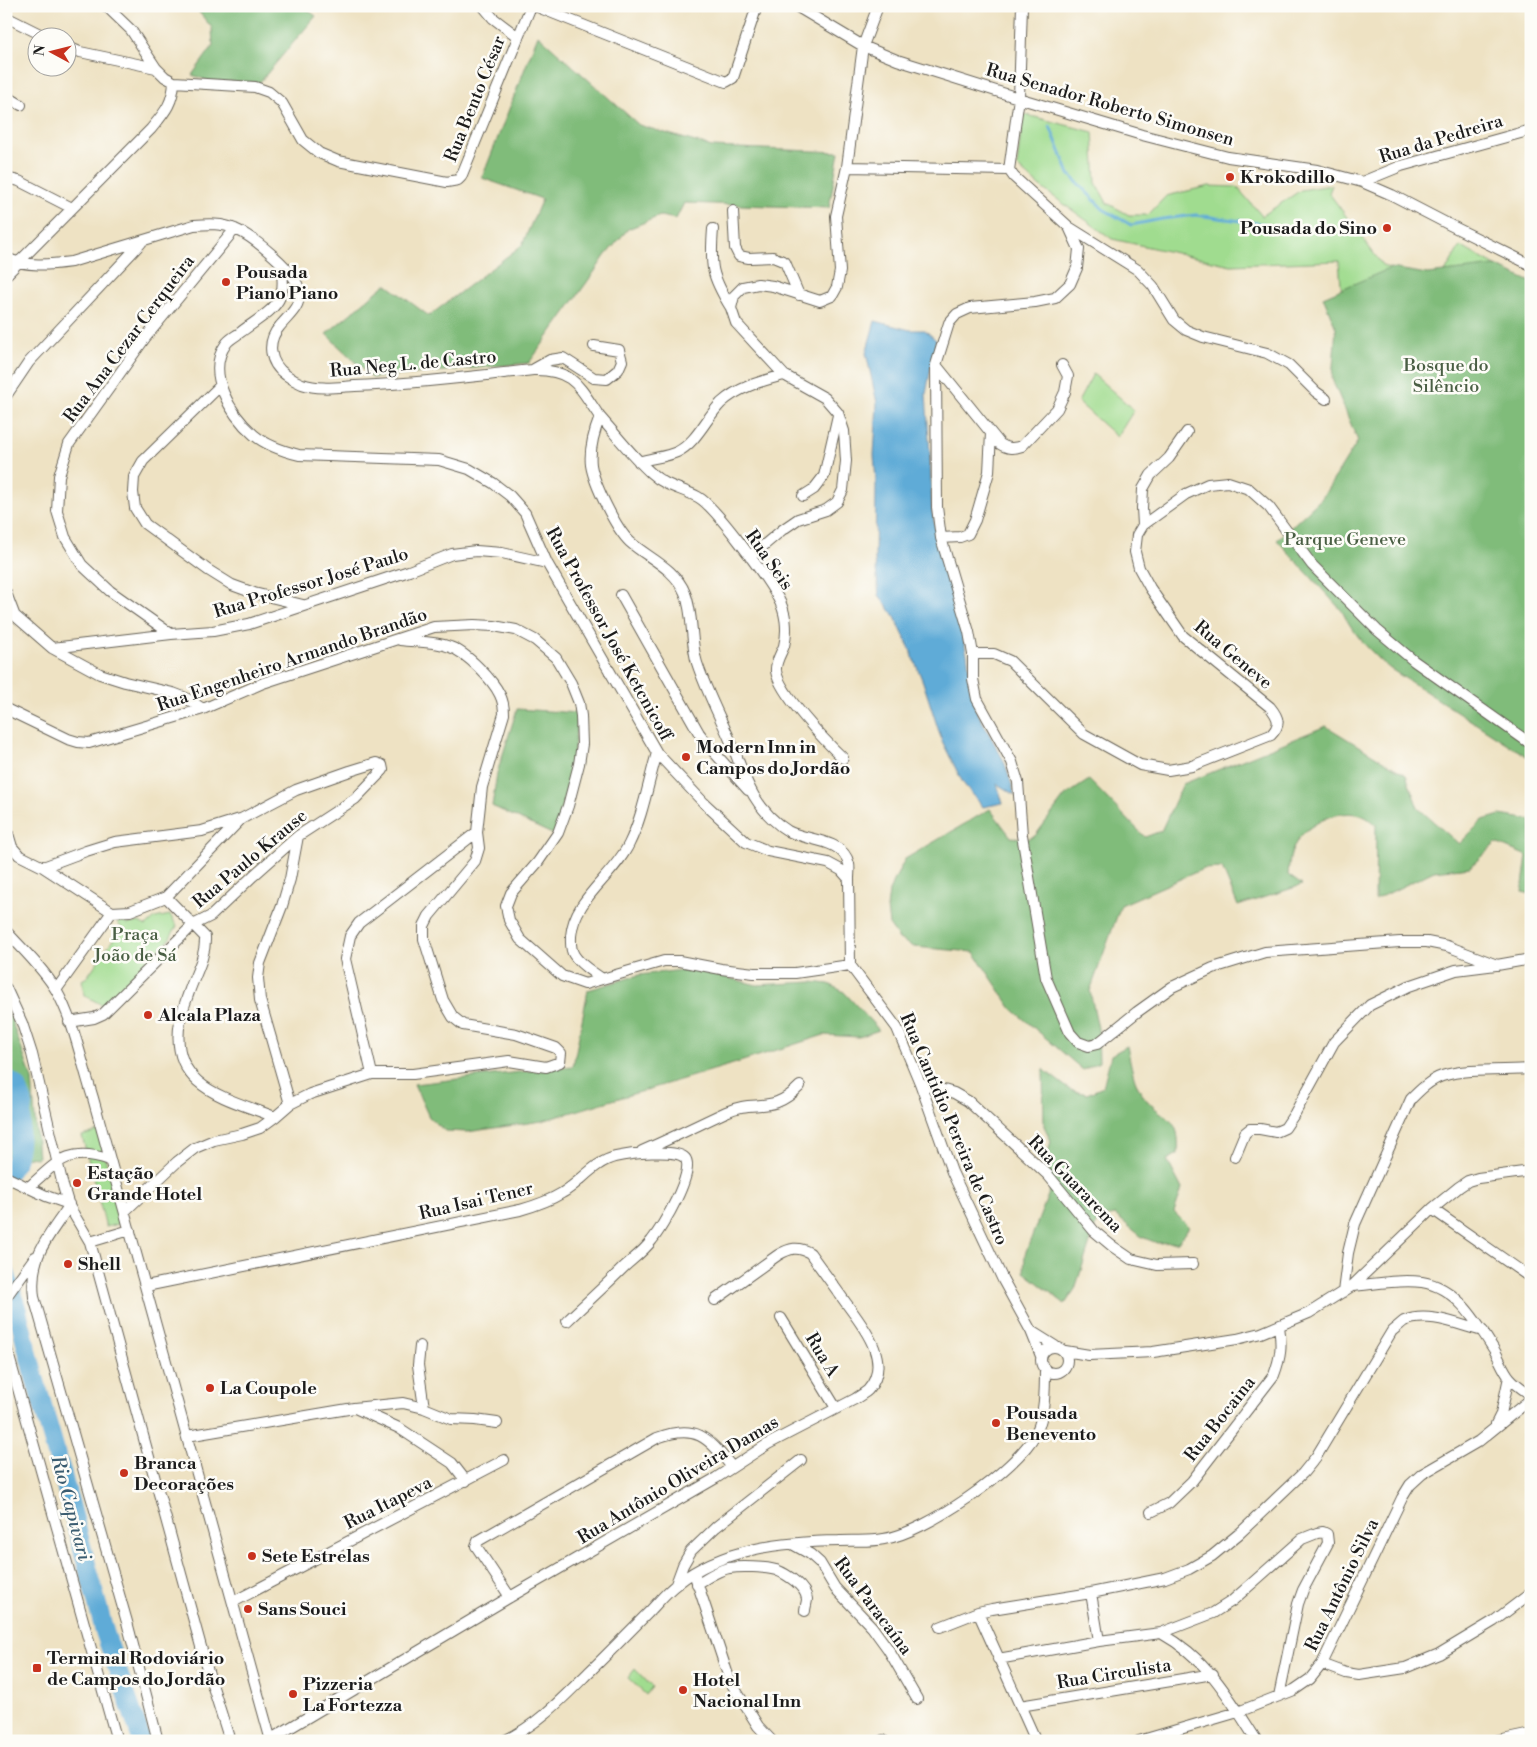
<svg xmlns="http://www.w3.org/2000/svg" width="1537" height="1747" font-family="'Libre Bodoni',serif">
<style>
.green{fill:#a0dc8f;stroke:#5e7c56}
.forest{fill:#80bc7a;stroke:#4e6c4b}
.water{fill:#5eabd7;stroke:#3d647a}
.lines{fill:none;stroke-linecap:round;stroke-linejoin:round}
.stream{stroke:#5eabd7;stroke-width:3}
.river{stroke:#5eabd7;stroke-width:19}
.minor-casing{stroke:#666156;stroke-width:12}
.minor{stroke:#fff;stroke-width:10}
.poi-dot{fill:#c8321e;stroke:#fdfcf7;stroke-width:2}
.labels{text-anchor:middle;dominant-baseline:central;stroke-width:5;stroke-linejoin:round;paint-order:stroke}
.street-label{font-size:18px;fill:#1c1c1c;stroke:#fdfcf7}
.poi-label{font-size:18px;font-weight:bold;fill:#1c1c1c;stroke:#fdfcf7;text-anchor:start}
.park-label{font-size:18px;fill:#4a5f44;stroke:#fdfcf7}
.water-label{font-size:19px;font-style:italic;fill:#3a5c70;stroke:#fdfcf7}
</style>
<rect width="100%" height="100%" fill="#fdfcf7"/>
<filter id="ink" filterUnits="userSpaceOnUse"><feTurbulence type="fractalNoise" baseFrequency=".02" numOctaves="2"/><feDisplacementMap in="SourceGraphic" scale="10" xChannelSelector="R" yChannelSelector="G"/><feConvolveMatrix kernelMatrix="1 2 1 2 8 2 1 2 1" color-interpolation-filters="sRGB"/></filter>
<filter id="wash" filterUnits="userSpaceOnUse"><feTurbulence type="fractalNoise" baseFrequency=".0096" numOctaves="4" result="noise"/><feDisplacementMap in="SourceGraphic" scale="20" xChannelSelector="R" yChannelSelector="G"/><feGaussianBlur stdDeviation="1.12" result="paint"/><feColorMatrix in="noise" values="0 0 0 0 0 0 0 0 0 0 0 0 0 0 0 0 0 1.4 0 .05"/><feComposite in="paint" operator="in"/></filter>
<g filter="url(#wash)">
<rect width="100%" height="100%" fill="#eee2c3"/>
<path class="green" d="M 1023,114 L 1093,132 L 1096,183 L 1107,203 L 1129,215 L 1148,215 L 1166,196 L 1209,186 L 1237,187 L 1262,216 L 1301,190 L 1332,185 L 1329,193 L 1383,266 L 1437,286 L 1460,246 L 1531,286 L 1369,422 L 1341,286 L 1339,261 L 1231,265 L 1112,239 L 1039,186 L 1017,166 Z
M 1093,374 L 1134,410 L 1117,437 L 1078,402 Z
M 170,915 L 177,926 L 168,941 L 102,1005 L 84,995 L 82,980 L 87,977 L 121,928 L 117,922 L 122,921 L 128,924 L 139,922 L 146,926 L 155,918 Z
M 98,1131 L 122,1223 L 106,1227 L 82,1136 Z
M 635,1669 L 652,1687 L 646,1695 L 628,1678 Z"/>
<path class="forest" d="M 194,6 L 302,6 L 316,16 L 259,83 L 209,81 L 192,75 L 213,46 L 212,28 Z
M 538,35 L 639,125 L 712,147 L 839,152 L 829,208 L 684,203 L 676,219 L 660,216 L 628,229 L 605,256 L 595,271 L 529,363 L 372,378 L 326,334 L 386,284 L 429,316 L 522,245 L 542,199 L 482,178 Z
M 1496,266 L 1531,282 L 1531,759 L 1389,668 C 1370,651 1353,634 1342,611 L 1277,540 L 1322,498 L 1358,441 L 1332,379 L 1336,328 L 1323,297 L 1391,268 L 1427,274 Z
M 517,709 L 578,713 L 572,768 L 554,835 L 492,806 L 497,773 Z
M 1326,726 L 1406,775 L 1418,808 L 1459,844 L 1483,820 L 1500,815 L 1531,820 L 1531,894 L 1522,892 L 1527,856 L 1496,843 L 1470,867 L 1434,871 L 1375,900 L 1376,825 C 1372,822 1368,818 1363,816 C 1341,807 1309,823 1297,841 C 1290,852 1289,863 1288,875 L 1302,885 L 1238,906 L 1222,868 L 1203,869 L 1121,905 L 1090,991 L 1098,1028 L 1099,1062 L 1083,1070 L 1012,1009 L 974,952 L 914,947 L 899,939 L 889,925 L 887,908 L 889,891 L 905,859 L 990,809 L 1011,837 L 1027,839 L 1035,836 L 1065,796 L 1089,780 L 1145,837 L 1161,831 L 1183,784 Z
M 691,969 L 757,985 L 812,982 L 829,984 L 844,992 L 879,1030 L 859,1037 L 824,1035 L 730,1065 L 542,1121 L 467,1132 L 445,1131 L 429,1117 L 414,1084 L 573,1066 L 588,990 L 639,975 Z
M 6,1009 L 9,1013 L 32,1079 L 38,1158 L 6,1156 Z
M 1127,1046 C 1131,1063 1133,1084 1145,1098 C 1165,1122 1181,1115 1178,1154 L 1167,1160 L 1182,1189 L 1174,1212 L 1189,1227 L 1178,1242 L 1157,1243 L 1142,1237 L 1115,1215 L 1098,1218 L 1075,1289 L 1065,1304 L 1024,1272 L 1025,1254 L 1050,1190 L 1047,1157 L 1051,1141 L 1044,1126 L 1043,1069 L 1070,1090 L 1087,1094 L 1103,1087 L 1111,1055 Z"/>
<path class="water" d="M 875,321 L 910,330 L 925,330 L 936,340 L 926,394 L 930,454 L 932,510 L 941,561 L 951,590 L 967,654 L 975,708 L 1004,761 L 1015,795 L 997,784 L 1003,803 L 983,807 L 963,783 L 942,741 L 923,682 L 909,647 L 895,617 L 879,595 L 875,561 L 876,481 L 874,455 L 877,403 L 866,353 Z"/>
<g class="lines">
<path class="stream" d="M 1050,126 L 1069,174 L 1103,209 L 1131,225 L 1162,219 L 1196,215 L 1264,224"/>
<path class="river" d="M 6,1079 L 17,1086 L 23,1101 L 17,1159 L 6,1176
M 6,1274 L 17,1309 L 33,1372 L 62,1473 L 105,1633 L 142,1741"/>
</g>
</g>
<g filter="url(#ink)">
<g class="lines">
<g class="minor-casing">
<path id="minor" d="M 106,6 L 131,30 L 156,68
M 483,6 L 493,18 L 518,37
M 535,6 L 726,82 L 733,78 L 757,6
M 796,6 L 863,46 L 897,60 L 1028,101 L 1142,135 L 1228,157 L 1317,170 L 1362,182 L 1392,195 L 1450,225 L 1531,265
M 6,17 L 48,38
M 68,47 L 80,52 L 156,68 L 165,77 L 174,82 L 255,87 L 269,92 L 282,103 L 303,140 L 319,153 L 338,161 L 447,182 L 458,180 L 461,177 L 531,6
M 6,96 L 21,105
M 847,167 L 1009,170
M 1009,170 L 1014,177 L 1069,227 L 1079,249 L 1077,268 L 1070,284 L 1055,298 L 1035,302 L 970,308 L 957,314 L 949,323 L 936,365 L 937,507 L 941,538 L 969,632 L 973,654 L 973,679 L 977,699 L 1012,762 L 1018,782 L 1022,835 L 1046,978 L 1070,1033 L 1078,1042 L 1089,1046 L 1097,1044 L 1137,1012 L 1172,987 L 1213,968 L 1265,952 L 1400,942 L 1427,942 L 1447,946 L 1497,965 L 1531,959
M 1009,170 L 1019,98 L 1022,6
M 6,178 L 19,181 L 72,208
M 1362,182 L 1401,166 L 1531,130
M 733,211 L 735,248 L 739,256 L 749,258 L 773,257 L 785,262 L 799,295
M 1069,227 L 1138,270 L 1153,286 L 1174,320 L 1186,330 L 1203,337 L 1267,353 L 1289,365 L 1316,392 L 1326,399
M 713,229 C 710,267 711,275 731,308
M 6,258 C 27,267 49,265 71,262 L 194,225 C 207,224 223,223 235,229 C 252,236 298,272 299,291 C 301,307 289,315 280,326 C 266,342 269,363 286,375 C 290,378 297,382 302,384 C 319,390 338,387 355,386 C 415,384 474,376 533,370 C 574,369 579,387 600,417 C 594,432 589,448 591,465 C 594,484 616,529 630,542 C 648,558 675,568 685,593 C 694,615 690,641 697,663 C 706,690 719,715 730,740 C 738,758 744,779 754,796 C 762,809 775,823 788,831 C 806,841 843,838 849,864 C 850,868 849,874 849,879
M 281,263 C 282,273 285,287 280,297 C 274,312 253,322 241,332 C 236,336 229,339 226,344 C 205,373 231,415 254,435 C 266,445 283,451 299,455 L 439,460 L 469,469 L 493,483 L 510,496 L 525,513 L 547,563 L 657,753 L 704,803 L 746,842 L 768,851 L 828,863 L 841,870 L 849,879 L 850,965 L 897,1028 L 920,1083 L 952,1172 L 1003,1280 L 1031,1331 L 1041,1356
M 6,275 L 151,129 C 164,113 173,104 174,82
M 936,365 L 1000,444 C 1008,449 1013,449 1022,446 L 1057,409 L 1065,392 L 1068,376 L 1062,365
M 534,369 L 550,360 L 563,358 L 594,378 L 607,379 L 618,370 L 622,361 L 619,350 L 594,346
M 221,385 L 143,461 L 134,477 L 133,492 L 135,508 L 145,524 L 208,570 L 232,585 L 254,593 L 303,605
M 6,396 L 29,362 L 141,243
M 600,417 C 617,436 632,456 651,473 C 666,487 681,488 698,497 C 716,507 767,578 778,598 C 786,612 788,630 784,646 C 781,654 775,662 776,671 C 779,693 826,742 843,758
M 639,462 C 651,458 666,457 677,452 C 697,442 706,418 721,403 C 738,387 762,381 784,375
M 803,496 L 814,489 L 824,476 L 838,415
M 1143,525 L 1142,508 L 1143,489 L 1151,475 L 1169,458 L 1187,432
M 941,538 L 960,537 L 968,534 L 975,520 L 989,472 L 991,433
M 750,557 L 782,530 L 798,519 L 826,510 L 837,502 L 843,490 L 846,461 L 844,431 L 838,413 L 825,398 L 784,375 L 736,323 L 731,308 L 734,296 L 743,287 L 758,284 L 773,286 L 820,301 L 832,296 L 837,287 L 840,271 L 836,216 L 847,167 L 863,46 L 878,6
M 6,593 L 14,614
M 621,595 L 699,733 L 712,750 L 748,790
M 6,608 L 52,648 L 100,674 L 125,682 L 173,693 L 186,698 L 203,709
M 171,634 L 110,591 L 82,565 L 65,537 L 57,511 L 59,476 L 69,444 L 145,338 L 235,229
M 52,648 L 171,634 L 213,631 L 249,624 L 409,571 L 452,554 L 476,551 L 502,553 L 547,563
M 973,654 L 994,654 L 1010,661 L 1084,734 L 1140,765 L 1168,770 L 1192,766 L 1271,735 C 1281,725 1279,718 1270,707 L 1183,636 L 1150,588 L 1139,568 L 1135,552 L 1137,535 L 1143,525 L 1186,494 L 1208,484 L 1228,482 L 1249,489 L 1269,507 L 1312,565 L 1377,630 L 1414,661 L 1531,744
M 6,709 L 68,739 L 78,742 L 89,743 L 203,709 L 263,683 L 434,627 L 474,625 L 494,626 L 516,630 L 535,640 L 556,658 L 571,683 L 579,703 L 581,716 L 582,744 L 579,764 L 568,806 L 558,833 L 538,862 L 511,893 L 506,906 L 509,920 L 520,939 L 562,976 L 585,984 L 664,961 L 679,961 L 721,969 L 754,973 L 795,973 L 850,965
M 6,827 L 12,847 L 19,855 L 43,867 L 112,912
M 43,867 L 86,851 L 115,842 L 202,831 L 240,819
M 112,912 L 130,911 L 166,897 L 205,937 C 206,957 195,974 189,992 C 186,1001 182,1011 180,1021 C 168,1088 227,1098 275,1117
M 6,931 C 23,950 43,968 56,990 C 74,1021 82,1064 93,1098 L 271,1741
M 602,979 C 593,972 580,965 574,955 C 570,949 571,942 571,936 C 574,898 613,877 629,844 C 643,816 648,783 657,753
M 6,988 L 22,1023 L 32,1054 L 63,1186 L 69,1206 L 90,1242 L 206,1665 L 230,1741
M 56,990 L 112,912
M 69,1022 L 94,1018 L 103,1014 L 193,925 L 211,916 L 253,876 L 298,836 L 355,799 L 383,770 L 382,765 L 376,763 L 350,771 L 296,790 L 241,819 L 166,897
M 372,1074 L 345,959 L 350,936 L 359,923 L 477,832
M 920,1083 L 954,1093 L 968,1101 L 1048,1175 L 1094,1231 L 1112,1246 L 1131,1259 L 1157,1265 L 1193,1264
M 290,1104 L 260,1000 L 258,978 L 260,963 L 282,906 L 290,879 L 298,836
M 642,1151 C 670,1139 698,1125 726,1112 C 755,1098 771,1116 800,1086
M 1235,1157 L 1245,1133 L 1250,1129 L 1260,1129 L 1276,1132 L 1285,1128 L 1295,1113 L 1334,1042 L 1370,1005 L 1409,986 L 1456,970 L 1496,965
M 6,1177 L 46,1196 L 69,1204
M 29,1187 C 58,1161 69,1146 110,1160
M 69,1206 C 48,1238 29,1255 34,1297 L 127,1622 L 158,1741
M 1432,1209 L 1531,1278
M 125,1211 L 177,1162 L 195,1148 L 214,1140 L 242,1134 L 260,1128 L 275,1117 L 290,1104 L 310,1094 L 372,1074 L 413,1074 L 509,1061 L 546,1067 L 560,1062 L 561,1053 L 556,1048 L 516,1034 L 463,1025 L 453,1017 L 443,1000 L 424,939 L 424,926 L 429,916 L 475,861 L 479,848 L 477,832 L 482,787 L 504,714 C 504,707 503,701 500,695 C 493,680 466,652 450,647 C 435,641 416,642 400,640
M 90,1242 L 130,1230
M 146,1286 L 520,1210 C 534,1206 549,1201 562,1193 C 580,1183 594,1162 615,1157 C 628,1154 676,1148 685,1158 C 696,1171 662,1228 652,1240 C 645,1250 634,1258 625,1266 C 606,1285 586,1303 567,1321
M 1352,1286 C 1375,1284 1399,1279 1422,1282 C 1456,1287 1476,1321 1493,1348 C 1499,1357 1503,1370 1510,1378 C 1516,1385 1524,1390 1531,1395
M 1343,1292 L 1348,1253 L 1355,1224 L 1411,1099 C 1420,1090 1430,1080 1442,1076 C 1466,1068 1505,1071 1531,1069
M 6,1297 L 35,1257
M 781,1318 L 836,1408
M 1031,1331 L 1055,1346
M 6,1346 L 117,1741
M 420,1346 L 418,1365 L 424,1408
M1041 1360a13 13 0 1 1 26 0a13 13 0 1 1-26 0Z
M 1065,1351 L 1089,1355 L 1153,1352 L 1237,1339 L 1261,1333 L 1309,1313 L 1352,1286 L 1432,1209 L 1459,1187 L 1468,1181 L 1478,1178 L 1531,1171
M 355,1408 L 399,1428 L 452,1463 L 466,1481
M 1496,1424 L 1501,1414 L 1509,1377
M 187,1436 L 354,1408 L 403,1403 L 424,1408 L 451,1419 L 475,1420 L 497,1423
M 1151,1512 L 1169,1503 L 1192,1481 L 1274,1375 C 1281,1356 1282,1346 1279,1326
M 792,1544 L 810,1554 L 820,1563 L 835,1588 L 872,1627 L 888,1649 L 917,1699
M 694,1573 L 730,1681 L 758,1726 L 772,1741
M 676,1584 L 683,1565 L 691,1551 L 716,1527 L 801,1460
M 697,1584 C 706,1578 718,1570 729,1568 C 741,1566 765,1567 776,1570 C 787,1574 806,1587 807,1599 C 807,1603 805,1607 805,1611
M 1091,1593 L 1099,1641
M 510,1597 L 476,1546 L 478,1541 L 657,1438 C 697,1423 708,1438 732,1467
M 233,1602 L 504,1460
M 978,1612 L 1036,1741
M 940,1627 L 978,1612 L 992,1609 L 1091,1593 L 1165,1578 L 1189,1569 L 1212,1556 L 1240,1533 L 1303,1473 L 1316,1457 L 1392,1331 C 1396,1328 1400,1324 1404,1321 C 1428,1311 1459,1325 1483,1331
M 1161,1633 C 1209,1660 1228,1696 1257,1741
M 998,1659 L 1099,1641 L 1161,1633 L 1213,1613 L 1232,1601 L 1302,1539 L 1317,1533 L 1323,1532 L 1327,1534 L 1328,1543 L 1303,1590 L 1298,1604 L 1279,1696
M 1322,1664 L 1346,1673 L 1359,1675 L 1405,1668 L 1439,1654 L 1494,1621 L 1531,1593
M 1020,1706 L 1213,1674
M 271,1739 L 510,1597 L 716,1478 L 768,1444 L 855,1399 C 859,1396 865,1393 868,1390 C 893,1362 863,1326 846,1303 C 834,1286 822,1270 810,1253 C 798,1246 790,1248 778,1255 L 715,1300
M 504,1741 C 537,1725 560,1701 586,1675 C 607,1655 627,1634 648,1613 C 657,1604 666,1592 677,1584 C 722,1548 783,1542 839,1541 C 854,1540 869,1542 884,1539 C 925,1533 1017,1470 1036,1433 C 1045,1415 1045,1389 1045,1369
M 883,1741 L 883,1740
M 1139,1741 L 1238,1712 L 1279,1696 L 1294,1690 L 1310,1679 L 1322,1664 L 1402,1498 L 1410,1485 L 1422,1474 L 1479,1441 L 1531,1399
M 1498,1741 L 1531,1734"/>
</g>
<use href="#minor" class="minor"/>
</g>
</g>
<g class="poi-dot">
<circle cx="1230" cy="177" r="5"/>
<circle cx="1387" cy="228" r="5"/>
<circle cx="226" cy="282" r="5"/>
<circle cx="686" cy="757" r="5"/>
<circle cx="148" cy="1015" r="5"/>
<circle cx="77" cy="1183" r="5"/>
<circle cx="68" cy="1264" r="5"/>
<circle cx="210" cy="1388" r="5"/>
<circle cx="996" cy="1423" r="5"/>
<circle cx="124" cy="1473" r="5"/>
<circle cx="252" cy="1556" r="5"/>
<circle cx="248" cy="1609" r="5"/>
<rect x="32" y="1663" width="10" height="10" rx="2.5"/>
<circle cx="683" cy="1690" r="5"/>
<circle cx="293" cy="1694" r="5"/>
</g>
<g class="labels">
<g class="street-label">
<text transform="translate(475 99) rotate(-68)">Rua Bento César</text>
<text transform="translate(1110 105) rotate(16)">Rua Senador Roberto Simonsen</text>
<text transform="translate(1441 139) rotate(-17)">Rua da Pedreira</text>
<text transform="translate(129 339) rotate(-53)">Rua Ana Cezar Cerqueira</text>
<text transform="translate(413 364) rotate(-5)">Rua Neg L. de Castro</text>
<text transform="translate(769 560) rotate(55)">Rua Seis</text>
<text transform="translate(311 583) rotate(-17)">Rua Professor José Paulo</text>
<text transform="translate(609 634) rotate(61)">Rua Professor José Ketcnicoff</text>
<text transform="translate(1233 655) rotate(40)">Rua Geneve</text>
<text transform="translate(292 660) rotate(-19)">Rua Engenheiro Armando Brandão</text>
<text transform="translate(250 859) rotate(-40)">Rua Paulo Krause</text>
<text transform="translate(954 1129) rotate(67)">Rua Cantidio Pereira de Castro</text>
<text transform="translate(1075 1184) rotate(46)">Rua Guararema</text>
<text transform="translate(476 1201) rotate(-13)">Rua Isai Tener</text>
<text transform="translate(822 1355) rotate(59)">Rua A</text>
<text transform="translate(1220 1419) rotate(-52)">Rua Bocaina</text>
<text transform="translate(678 1480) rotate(-31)">Rua Antônio Oliveira Damas</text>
<text transform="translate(388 1503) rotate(-27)">Rua Itapeva</text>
<text transform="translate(1342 1585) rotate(-64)">Rua Antônio Silva</text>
<text transform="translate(873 1606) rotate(53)">Rua Paracaína</text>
<text transform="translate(1114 1674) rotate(-9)">Rua Circulista</text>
</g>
<g class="poi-label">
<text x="1240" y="177">Krokodillo</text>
<text x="1377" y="228" text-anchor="end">Pousada do Sino</text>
<text x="236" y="272">Pousada<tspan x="236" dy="21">Piano Piano</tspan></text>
<text x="696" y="747">Modern Inn in<tspan x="696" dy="21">Campos do Jordão</tspan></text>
<text x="158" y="1015">Alcala Plaza</text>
<text x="87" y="1173">Estação<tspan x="87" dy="21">Grande Hotel</tspan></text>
<text x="78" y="1264">Shell</text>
<text x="220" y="1388">La Coupole</text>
<text x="1006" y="1413">Pousada<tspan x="1006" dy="21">Benevento</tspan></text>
<text x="134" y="1463">Branca<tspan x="134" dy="21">Decorações</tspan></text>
<text x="262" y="1556">Sete Estrelas</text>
<text x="258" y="1609">Sans Souci</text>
<text x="47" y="1658">Terminal Rodoviário<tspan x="47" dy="21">de Campos do Jordão</tspan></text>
<text x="693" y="1680">Hotel<tspan x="693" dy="21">Nacional Inn</tspan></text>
<text x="303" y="1684">Pizzeria<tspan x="303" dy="21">La Fortezza</tspan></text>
</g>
<g class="park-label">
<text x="1446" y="365">Bosque do<tspan x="1446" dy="21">Silêncio</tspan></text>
<text x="1345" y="539">Parque Geneve</text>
<text x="135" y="934">Praça<tspan x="135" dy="21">João de Sá</tspan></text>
</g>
<g class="water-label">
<text transform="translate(71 1508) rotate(75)">Rio Capivari</text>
</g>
</g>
<rect width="1537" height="1747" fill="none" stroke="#fdfcf7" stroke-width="25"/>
<g transform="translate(52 52) rotate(277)"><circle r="24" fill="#fdfcf7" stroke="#a3a29f"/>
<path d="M0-4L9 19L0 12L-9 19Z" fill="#c8321e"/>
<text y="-8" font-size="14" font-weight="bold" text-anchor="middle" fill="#1c1c1c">N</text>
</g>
</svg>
